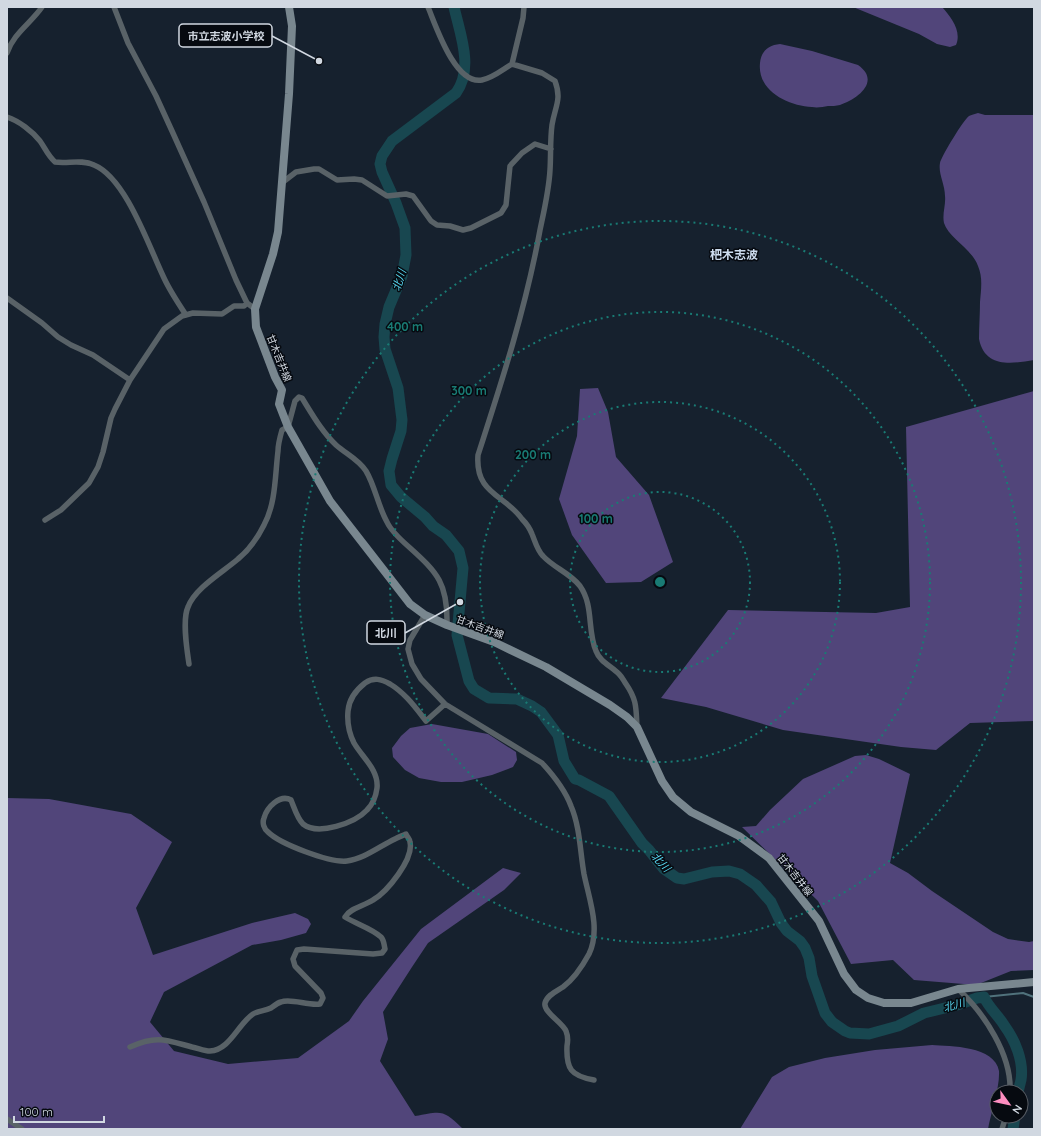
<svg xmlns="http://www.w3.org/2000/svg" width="1041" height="1136" font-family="Quicksand,'Noto Sans JP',sans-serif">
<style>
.forest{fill:#51457a}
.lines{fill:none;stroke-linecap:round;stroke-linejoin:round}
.stream{stroke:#50727c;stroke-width:2}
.river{stroke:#184750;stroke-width:11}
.minor{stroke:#596267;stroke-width:5.5}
.secondary{stroke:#79878f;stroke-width:8}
.ring{fill:none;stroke:#197b74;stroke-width:2;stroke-dasharray:2 4}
.labels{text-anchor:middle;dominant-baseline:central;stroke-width:3;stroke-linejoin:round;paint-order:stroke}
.street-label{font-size:10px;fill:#d1d8e1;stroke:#060a10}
.water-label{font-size:11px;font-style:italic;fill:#57d7f0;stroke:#060a10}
.quarter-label{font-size:12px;font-weight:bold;fill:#cddcee;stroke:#060a10}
.centre{fill:#197b74;stroke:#060a10;stroke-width:2}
.ring-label{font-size:12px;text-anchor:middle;font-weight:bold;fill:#197b74;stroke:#060a10;stroke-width:3;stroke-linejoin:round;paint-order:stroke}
.leader{fill:none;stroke:#d1d8e1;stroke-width:1.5}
.callout-dot{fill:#d1d8e1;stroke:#060a10;stroke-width:1.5}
.callout{fill:#060a10;stroke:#d1d8e1;stroke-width:1.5}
.callout-label{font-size:11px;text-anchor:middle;font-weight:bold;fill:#d1d8e1}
</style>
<rect width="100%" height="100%" fill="#16212e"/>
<path class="forest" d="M 853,7 L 942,7 C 951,17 962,31 956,45 L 950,47 L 937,44 L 919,34 Z
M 780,44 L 812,51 L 858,65 C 881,81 858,99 840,105 C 836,106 832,106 828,106 C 823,107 817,108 812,107 C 788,106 757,91 760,63 C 761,51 769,45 780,44 Z
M 978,113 L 985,115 L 1034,115 L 1034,360 C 1011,364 985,368 979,339 C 979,326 980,314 980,302 C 981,289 983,278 978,266 C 972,249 948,237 944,223 C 942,214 946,205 945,196 C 945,184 938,174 940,163 C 941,157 964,119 969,116 C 971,115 975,114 978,113 Z
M 598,388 L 608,412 L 616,457 L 649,495 L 673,562 L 641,582 L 606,583 L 572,535 L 559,499 L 577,436 L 580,389 Z
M 1034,391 L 1034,721 L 970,723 L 936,750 L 901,747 L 783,730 L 706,707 L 661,698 L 728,610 L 876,613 L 910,607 L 906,427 Z
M 432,724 L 488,734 L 516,752 L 517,760 L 513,767 L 492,775 L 462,782 L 441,782 L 419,778 L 405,770 L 393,757 L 392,748 L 401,736 L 410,728 Z
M 866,755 L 879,759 L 910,774 L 890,863 L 908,873 L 932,891 L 993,932 L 1008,939 L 1029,942 L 1034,941 L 1034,970 L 1011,971 L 976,985 L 914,980 L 893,960 L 851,964 L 818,901 L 742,827 L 756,826 L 770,810 L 803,779 L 855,756 Z
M 7,798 L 49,799 L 131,814 L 172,842 L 136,908 L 153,955 L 252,923 L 295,913 L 308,919 L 311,924 L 306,933 L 281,940 L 252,945 L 164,992 L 150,1022 L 174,1051 L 228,1064 L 298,1058 L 349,1021 L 363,1001 L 421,929 L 503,868 L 521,873 L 504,890 L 428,943 L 412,967 L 383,1012 L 388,1039 L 380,1061 L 415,1116 C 442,1111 443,1109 463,1129 L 7,1129 Z
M 932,1045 C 950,1046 995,1046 999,1071 C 1000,1087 991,1113 988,1129 L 740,1129 L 772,1077 L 789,1067 L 825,1058 L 875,1050 Z"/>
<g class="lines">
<path class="stream" d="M 984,997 L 1023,993 L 1034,997"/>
<path class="river" d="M 454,7 C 460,34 474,68 456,93 L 392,141 L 382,156 L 380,164 L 382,172 L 396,203 L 405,228 L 406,255 L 402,276 L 389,307 L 385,324 L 384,337 L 385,349 L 398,388 L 402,420 L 401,431 L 392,459 L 389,471 L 391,485 L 401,497 L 425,517 L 433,526 L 446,535 L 459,551 L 463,568 L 457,635 L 469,681 L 474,689 L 489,698 L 517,699 L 532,706 L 541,712 L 558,735 L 564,761 L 575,779 L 579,780 L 609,796 L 642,843 L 649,850 L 664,869 L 677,878 L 684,879 L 712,872 L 729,871 L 740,874 L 756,885 L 771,902 L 781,923 L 787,931 L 800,941 L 805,948 L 809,958 L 812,976 L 825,1013 L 832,1022 L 845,1031 L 850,1033 L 869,1034 L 898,1026 L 924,1013 L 957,1005 L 977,998 L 984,997 C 989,1008 998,1015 1004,1025 C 1015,1040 1024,1061 1021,1080 C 1020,1084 1019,1088 1018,1092
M 1013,1129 L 1015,1116"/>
<path class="minor" d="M 114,7 L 128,43 L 156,96 L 172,131 L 204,202 L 236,280 L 247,303 L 255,309
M 428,7 C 436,26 455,85 482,80 C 493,78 502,70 512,64 L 523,18 L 524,7
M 7,53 C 13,34 31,23 42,7
M 512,64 L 542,73 L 555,81 C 562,100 555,106 552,125 C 550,140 551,155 550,170 C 549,190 544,211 540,230 C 526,307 502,381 478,455 C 475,494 504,494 522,519 C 526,523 530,529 532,534 C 535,541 537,550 543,556 C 554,568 570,573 580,586 C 594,606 587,630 596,651 C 600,662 611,666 619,674 C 622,677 624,681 626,684 C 637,700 636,708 637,727
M 7,117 C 19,121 32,131 40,141 C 45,148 48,156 55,162 C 68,164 81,159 94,165 C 126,178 149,247 164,278 C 170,291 178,303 186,315
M 283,182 L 296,172 L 314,169 L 319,169 L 337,180 L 354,179 L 362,180 L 387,196 L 406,194 L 413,196 L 431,221 L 437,225 L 450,226 L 463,230 L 471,228 L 501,213 L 506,205 L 510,166 L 522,153 L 535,144 L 551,149
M 7,298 L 42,323 L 58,337 L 71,345 L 93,355 L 130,380
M 45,520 L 61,510 L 89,483 L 98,467 L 103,452 L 111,418 L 115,409 L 130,380 L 164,329 L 182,316 L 193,313 L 222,314 L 234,306 L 244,306 L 247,303
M 425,615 L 410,640 L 408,649 L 412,664 L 421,679 L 445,704 L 542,763 C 554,776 565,790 571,806 C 580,827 580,851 584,874 C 589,899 601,929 589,954 C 583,965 574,979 563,987 C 557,991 547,995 545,1003 C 543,1012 562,1022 566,1031 C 568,1036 568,1041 567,1046 C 566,1069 571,1076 594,1080
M 189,664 C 187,650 182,620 188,607 C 195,588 223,572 238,559 C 249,550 258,537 264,525 C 276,503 275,475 278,451 C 278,444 280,437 282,430 L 288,427 L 295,401 L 299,397 L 302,398 C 312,414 322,432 336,445 C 346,454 358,459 366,471 C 375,486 378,506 387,522 C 391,531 401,540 409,547 C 438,573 448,584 447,625
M 958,989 C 984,1013 1012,1055 1010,1092
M 130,1047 C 157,1035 166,1040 192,1047 C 198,1048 204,1051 210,1051 C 230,1050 238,1024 253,1014 C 258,1011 265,1011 271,1008 C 274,1006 277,1003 281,1002 C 291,998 308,1006 320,1004 L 323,998 L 321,993 L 295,966 L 293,959 L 297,950 L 304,949 L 373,954 L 382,953 L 385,949 C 384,945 384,940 381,937 C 371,928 356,924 345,917 C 350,908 364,906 373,900 C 387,892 414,859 410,842 C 410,839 407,837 406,834 C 402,836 398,837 395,839 C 380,846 364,859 347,861 C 330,863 280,844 268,832 C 264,829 262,823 264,818 C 267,807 280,794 291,800 C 294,807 297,818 303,824 C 318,836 355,823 367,810 C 373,804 376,796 377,788 C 379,770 362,757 354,743 C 349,733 347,722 348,711 C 349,699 356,690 365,683 C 374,677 381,679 390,684 C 405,693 415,707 426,721 L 445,704
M 7,1119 L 22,1129
M 1002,1129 L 1006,1116"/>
<path class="secondary" d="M 289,7 L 292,26 L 289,94 L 278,232 L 273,254 L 255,309 L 256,327 L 275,377 L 282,390 L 279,404 L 288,427 L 330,501 L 410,604 L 425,615 L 447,625 L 494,642 L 546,667 L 610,705 L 627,717 L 637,727 L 662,781 L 673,797 L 691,812 L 739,836 L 769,858 L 819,921 L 844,974 L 856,990 L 868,998 L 884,1003 L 911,1003 L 958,989 L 1034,982"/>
</g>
<g class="ring">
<circle cx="660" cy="582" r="90"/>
<circle cx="660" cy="582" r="180"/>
<circle cx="660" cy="582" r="270"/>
<circle cx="660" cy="582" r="361"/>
</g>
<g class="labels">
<g class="street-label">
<text transform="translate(279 358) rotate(68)">甘木吉井線</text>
<text transform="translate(480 627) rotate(20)">甘木吉井線</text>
<text transform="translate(795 875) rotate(52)">甘木吉井線</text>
</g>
<g class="water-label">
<text transform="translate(399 280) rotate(-72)">北川</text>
<text transform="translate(661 862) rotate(47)">北川</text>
<text transform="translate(954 1005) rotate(-15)">北川</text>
</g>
<g class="quarter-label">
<text x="734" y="254">杷木志波</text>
</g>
</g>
<circle cx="660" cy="582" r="6" class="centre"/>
<g class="ring-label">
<text x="405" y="331">400 m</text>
<text x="469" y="395">300 m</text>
<text x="533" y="459">200 m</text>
<text x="596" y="523">100 m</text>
</g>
<path class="leader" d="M319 61L272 36M460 602L405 633"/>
<g class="callout-dot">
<circle cx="319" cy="61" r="4"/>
<circle cx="460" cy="602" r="4"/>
</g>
<g class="callout">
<rect x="179" y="24" width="93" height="23" rx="4"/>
<rect x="367" y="621" width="38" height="23" rx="4"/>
</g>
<g class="callout-label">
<text x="226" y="40">市立志波小学校</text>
<text x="386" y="637">北川</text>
</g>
<rect width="1041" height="1136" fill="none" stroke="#d1d8e1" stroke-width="16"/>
<g transform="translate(1009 1104) rotate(123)"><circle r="19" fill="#060a10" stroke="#575c64"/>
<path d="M0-3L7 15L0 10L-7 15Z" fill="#fd8ec0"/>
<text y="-6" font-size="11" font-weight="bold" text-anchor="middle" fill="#d1d8e1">N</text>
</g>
<path d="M14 1116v6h90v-6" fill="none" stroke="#d1d8e1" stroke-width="2"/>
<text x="20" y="1116" font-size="12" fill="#d1d8e1" stroke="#060a10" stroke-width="3" paint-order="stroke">100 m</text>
</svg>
